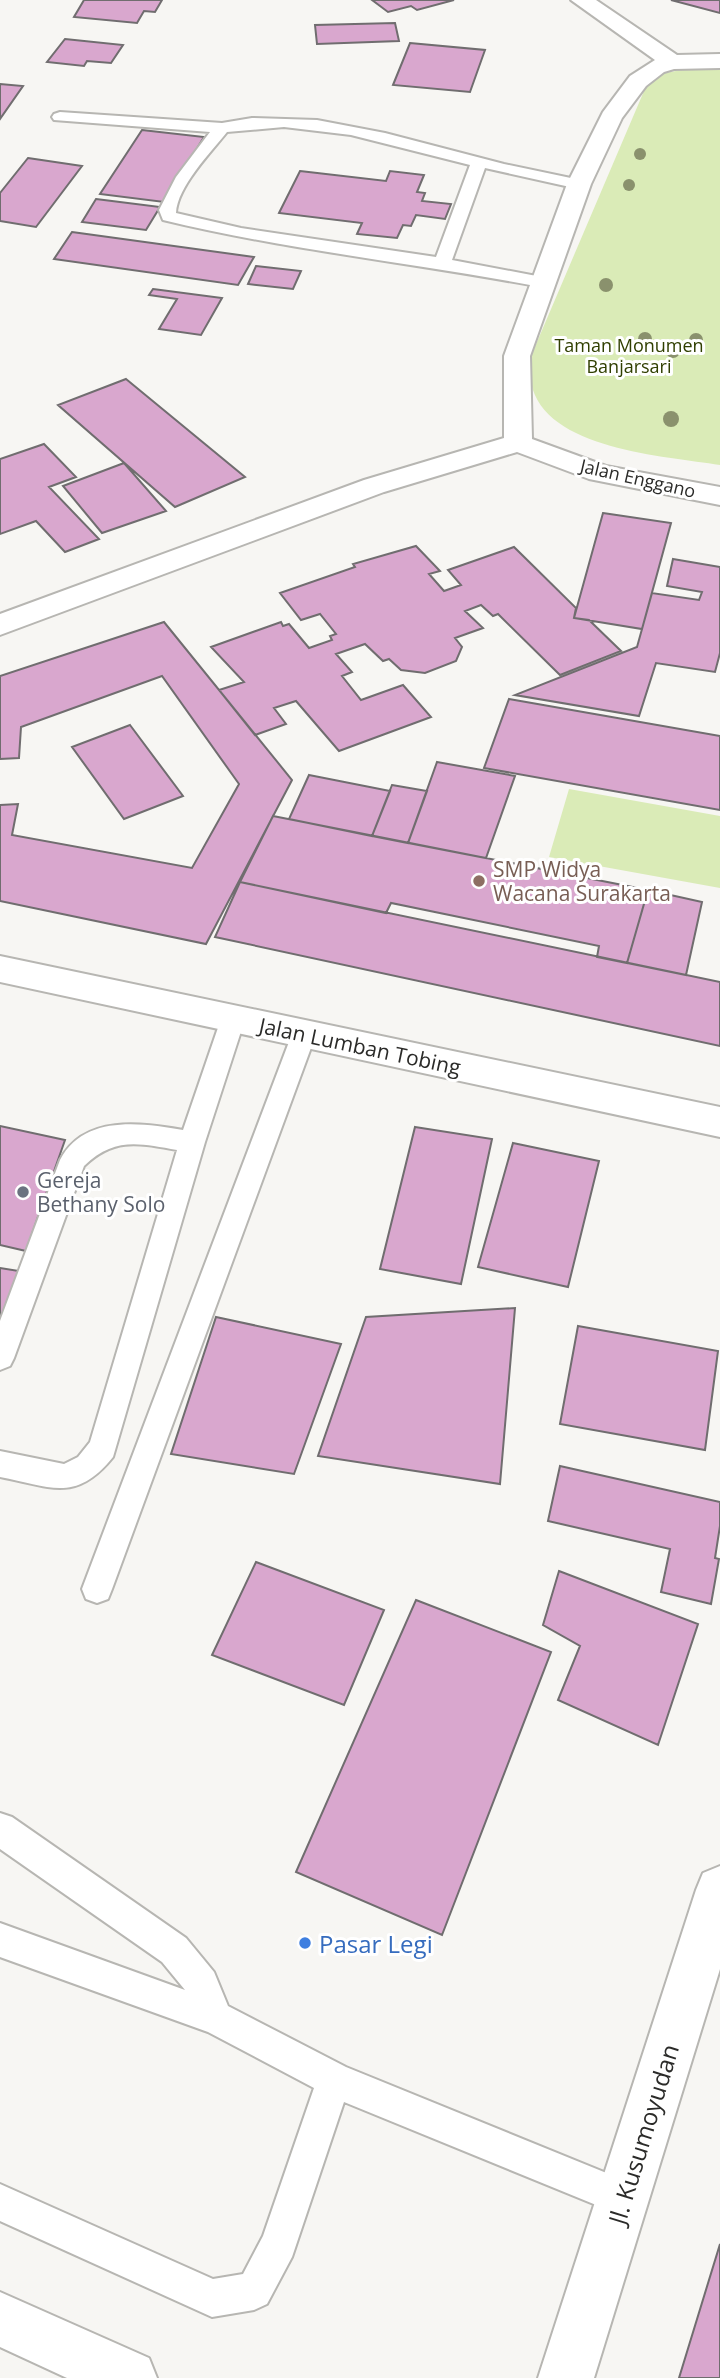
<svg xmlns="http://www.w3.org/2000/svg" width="720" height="2378" font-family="'Open Sans',sans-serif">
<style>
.green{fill:#daebb7}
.building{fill:#d9a7ce;stroke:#706d6f;stroke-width:2}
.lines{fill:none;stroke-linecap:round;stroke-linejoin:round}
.lane-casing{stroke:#b7b6b2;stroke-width:4}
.street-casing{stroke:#b7b6b2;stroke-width:4}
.secondary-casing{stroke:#b7b6b2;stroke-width:4}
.lane{fill:#fff;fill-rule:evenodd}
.street{fill:#fff;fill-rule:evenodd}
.secondary{fill:#fff;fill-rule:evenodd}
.tree{fill:#8a916d}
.education-dot{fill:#8d6e63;stroke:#fff;stroke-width:2.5}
.worship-dot{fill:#6b7280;stroke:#fff;stroke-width:2.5}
.shop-dot{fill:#3f7fe0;stroke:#fff;stroke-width:2.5}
.labels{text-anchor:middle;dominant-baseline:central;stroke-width:6;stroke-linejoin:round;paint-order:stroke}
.far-park-label{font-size:18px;fill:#303f00;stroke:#fff}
.far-street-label{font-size:18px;fill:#2b2b29;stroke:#fff}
.education-label{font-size:21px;fill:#785e54;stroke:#fff;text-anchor:start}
.street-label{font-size:21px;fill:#2b2b29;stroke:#fff}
.worship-label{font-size:21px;fill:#5b616d;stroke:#fff;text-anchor:start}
.near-shop-label{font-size:24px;fill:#366cbe;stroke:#fff;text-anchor:start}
.near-street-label{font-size:24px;fill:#2b2b29;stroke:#fff}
</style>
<rect width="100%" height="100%" fill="#f7f6f3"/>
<path class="green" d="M 692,68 L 720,68 L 720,465 C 665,456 545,450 531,383 C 529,375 531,364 531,356 L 647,84 L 665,73 Z
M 569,789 L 720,816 L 720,888 L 549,857 Z"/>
<path class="building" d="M 84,0 L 162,0 L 155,12 L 144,11 L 137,23 L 74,17 Z
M 372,0 L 454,0 L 417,10 L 411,6 L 388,12 Z
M 671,0 L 720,0 L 720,13 Z
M 395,23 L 399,41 L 317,44 L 315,25 Z
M 65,39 L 123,45 L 111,63 L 87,61 L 84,66 L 47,62 Z
M 410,43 L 485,50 L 470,92 L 393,85 Z
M 0,84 L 23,86 L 0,119 Z
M 142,130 L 204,137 L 164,202 L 100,194 Z
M 28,158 L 82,166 L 36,227 L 0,221 L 0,193 Z
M 300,171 L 386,181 L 390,171 L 424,175 L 417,192 L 425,193 L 422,201 L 451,204 L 445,219 L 416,215 L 411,226 L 403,225 L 397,238 L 357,234 L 362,223 L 279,213 Z
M 96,199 L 160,207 L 146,230 L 82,222 Z
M 72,232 L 254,257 L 238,285 L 54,259 Z
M 256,266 L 301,271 L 293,289 L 248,284 Z
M 153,289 L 222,298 L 201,335 L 159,329 L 177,299 L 149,295 Z
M 126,379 L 245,477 L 175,507 L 58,405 Z
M 44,444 L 76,477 L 49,487 L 99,539 L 65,552 L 36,521 L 0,534 L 0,459 Z
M 124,463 L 166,511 L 102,533 L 63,486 Z
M 603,513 L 671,523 L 642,629 L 574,618 Z
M 416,546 L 440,571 L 429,574 L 444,591 L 461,585 L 448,570 L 514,547 L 576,608 L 574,618 L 589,620 L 621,651 L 560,675 L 498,614 L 493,616 L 481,605 L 465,611 L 483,628 L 455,638 L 462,647 L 456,661 L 425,673 L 401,670 L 389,659 L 383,661 L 365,644 L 336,654 L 352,672 L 342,676 L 361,700 L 403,685 L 431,717 L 339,751 L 296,701 L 274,708 L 286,724 L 255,735 L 219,690 L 244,682 L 211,647 L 281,622 L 283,626 L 289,624 L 309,648 L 332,640 L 330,636 L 336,634 L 320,614 L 301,620 L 280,593 L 355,567 L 353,564 Z
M 673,559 L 720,567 L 720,653 L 715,672 L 656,663 L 639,716 L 515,695 L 637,647 L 652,593 L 699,600 L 702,592 L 667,586 Z
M 164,622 L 292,780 L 206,944 L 0,901 L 0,805 L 18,804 L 12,835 L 192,868 L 239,784 L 162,676 L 21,727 L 19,758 L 0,759 L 0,676 Z
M 509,699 L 720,736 L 720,810 L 484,768 Z
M 130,725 L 183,796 L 124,819 L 72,747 Z
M 437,762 L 515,776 L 486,858 L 408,843 Z
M 309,775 L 390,791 L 372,836 L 289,819 Z
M 392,785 L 427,791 L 408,843 L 372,836 Z
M 273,816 L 648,890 L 627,963 L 597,957 L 599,946 L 391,903 L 386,913 L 240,882 Z
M 240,882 L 720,982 L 720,1046 L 215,937 Z
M 648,890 L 702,902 L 686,975 L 627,963 Z
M 0,1126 L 65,1140 L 26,1251 L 0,1245 Z
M 415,1127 L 492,1139 L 461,1284 L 380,1269 Z
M 513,1143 L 599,1161 L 568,1287 L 478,1267 Z
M 0,1268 L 25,1272 L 0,1338 Z
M 515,1308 L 500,1484 L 318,1456 L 366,1317 Z
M 216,1317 L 341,1344 L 294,1474 L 171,1454 Z
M 578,1326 L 718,1351 L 705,1450 L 560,1424 Z
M 560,1466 L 720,1502 L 720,1526 L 715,1558 L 719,1559 L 711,1604 L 661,1592 L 670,1549 L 548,1521 Z
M 256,1562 L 384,1610 L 344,1705 L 212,1655 Z
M 559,1571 L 698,1624 L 658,1745 L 558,1700 L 580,1646 L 543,1625 Z
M 416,1600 L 551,1652 L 442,1935 L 296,1872 Z
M 720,2244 L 720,2378 L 679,2378 Z"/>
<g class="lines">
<g class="lane-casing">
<path id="lane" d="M 60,112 L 222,123 L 252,118 L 317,120 L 385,133 L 504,164 L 585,181 L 587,184 L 579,189 L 485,168 L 452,260 L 547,278 L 550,282 L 547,286 L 541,287 C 415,263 287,250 163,220 L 159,210 L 176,177 L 210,132 L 54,120 L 52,117 L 54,114 ZM 284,127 L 351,135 L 470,165 L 436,257 L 241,228 L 176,213 C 177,187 211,152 227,132 Z
M 233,1010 L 242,1012 L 245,1019 L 205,1142 L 113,1457 C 76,1503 51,1487 0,1477 L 0,1451 L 64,1464 L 78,1457 L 90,1442 L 177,1150 C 138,1143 114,1137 84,1166 L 14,1358 L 10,1366 L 0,1370 L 0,1321 L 60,1160 C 84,1114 142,1123 183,1130 L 221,1019 L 224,1012 Z
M 304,1025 L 313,1027 L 316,1034 L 112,1589 L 108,1599 L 97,1603 L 86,1599 L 82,1589 L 292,1034 L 295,1027 Z
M 0,1813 L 12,1817 L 186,1938 L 214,1972 L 228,2006 L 346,2067 L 636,2185 L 641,2198 L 636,2211 L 623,2216 L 344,2102 L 292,2257 L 267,2304 L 254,2310 L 212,2317 L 0,2221 L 0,2184 L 213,2279 L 243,2274 L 263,2236 L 314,2088 L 208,2032 L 0,1957 L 0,1923 L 185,1990 L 162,1962 L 0,1849 Z"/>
</g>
<g class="street-casing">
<path id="street" d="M 571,0 L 596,0 L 677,55 L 720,54 L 720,68 L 674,69 L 664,72 L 646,86 L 622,118 L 591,184 L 530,356 L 532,439 L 606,466 L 720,487 L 720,505 L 589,479 L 517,452 L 384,492 L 0,635 L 0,614 L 364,480 L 504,438 L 504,356 L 567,184 L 603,112 L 630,76 L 655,60 Z
M 0,2292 L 149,2358 L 157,2378 L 67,2378 L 0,2347 Z"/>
</g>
<g class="secondary-casing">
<path id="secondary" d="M 0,956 L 720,1107 L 720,1137 L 0,982 Z
M 720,1866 L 720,1969 L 594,2378 L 538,2378 L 696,1890 L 703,1873 Z"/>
</g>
<use href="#lane" class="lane"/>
<use href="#street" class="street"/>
<use href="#secondary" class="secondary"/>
</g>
<g class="tree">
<circle cx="640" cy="154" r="6"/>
<circle cx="629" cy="185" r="6"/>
<circle cx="606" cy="285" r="7"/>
<circle cx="645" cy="339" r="7"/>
<circle cx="696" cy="340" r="7"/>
<circle cx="595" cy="347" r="7"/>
<circle cx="673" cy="351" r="7"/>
<circle cx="671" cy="419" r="8"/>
</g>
<circle class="education-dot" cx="479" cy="881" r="7"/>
<circle class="worship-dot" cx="23" cy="1192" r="7"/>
<circle class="shop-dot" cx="305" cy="1943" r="7"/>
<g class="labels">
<g class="far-park-label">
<text x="629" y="345">Taman Monumen<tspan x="629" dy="21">Banjarsari</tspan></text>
</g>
<g class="far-street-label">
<text transform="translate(638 478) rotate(13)">Jalan Enggano</text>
</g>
<g class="education-label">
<text x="493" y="869">SMP Widya<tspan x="493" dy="24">Wacana Surakarta</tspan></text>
</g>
<g class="street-label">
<text transform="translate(360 1046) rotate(12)">Jalan Lumban Tobing</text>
</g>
<g class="worship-label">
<text x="37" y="1180">Gereja<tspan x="37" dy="24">Bethany Solo</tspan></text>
</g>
<g class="near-shop-label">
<text x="319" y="1943">Pasar Legi</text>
</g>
<g class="near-street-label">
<text transform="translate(643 2134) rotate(-73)">Jl. Kusumoyudan</text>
</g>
</g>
</svg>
